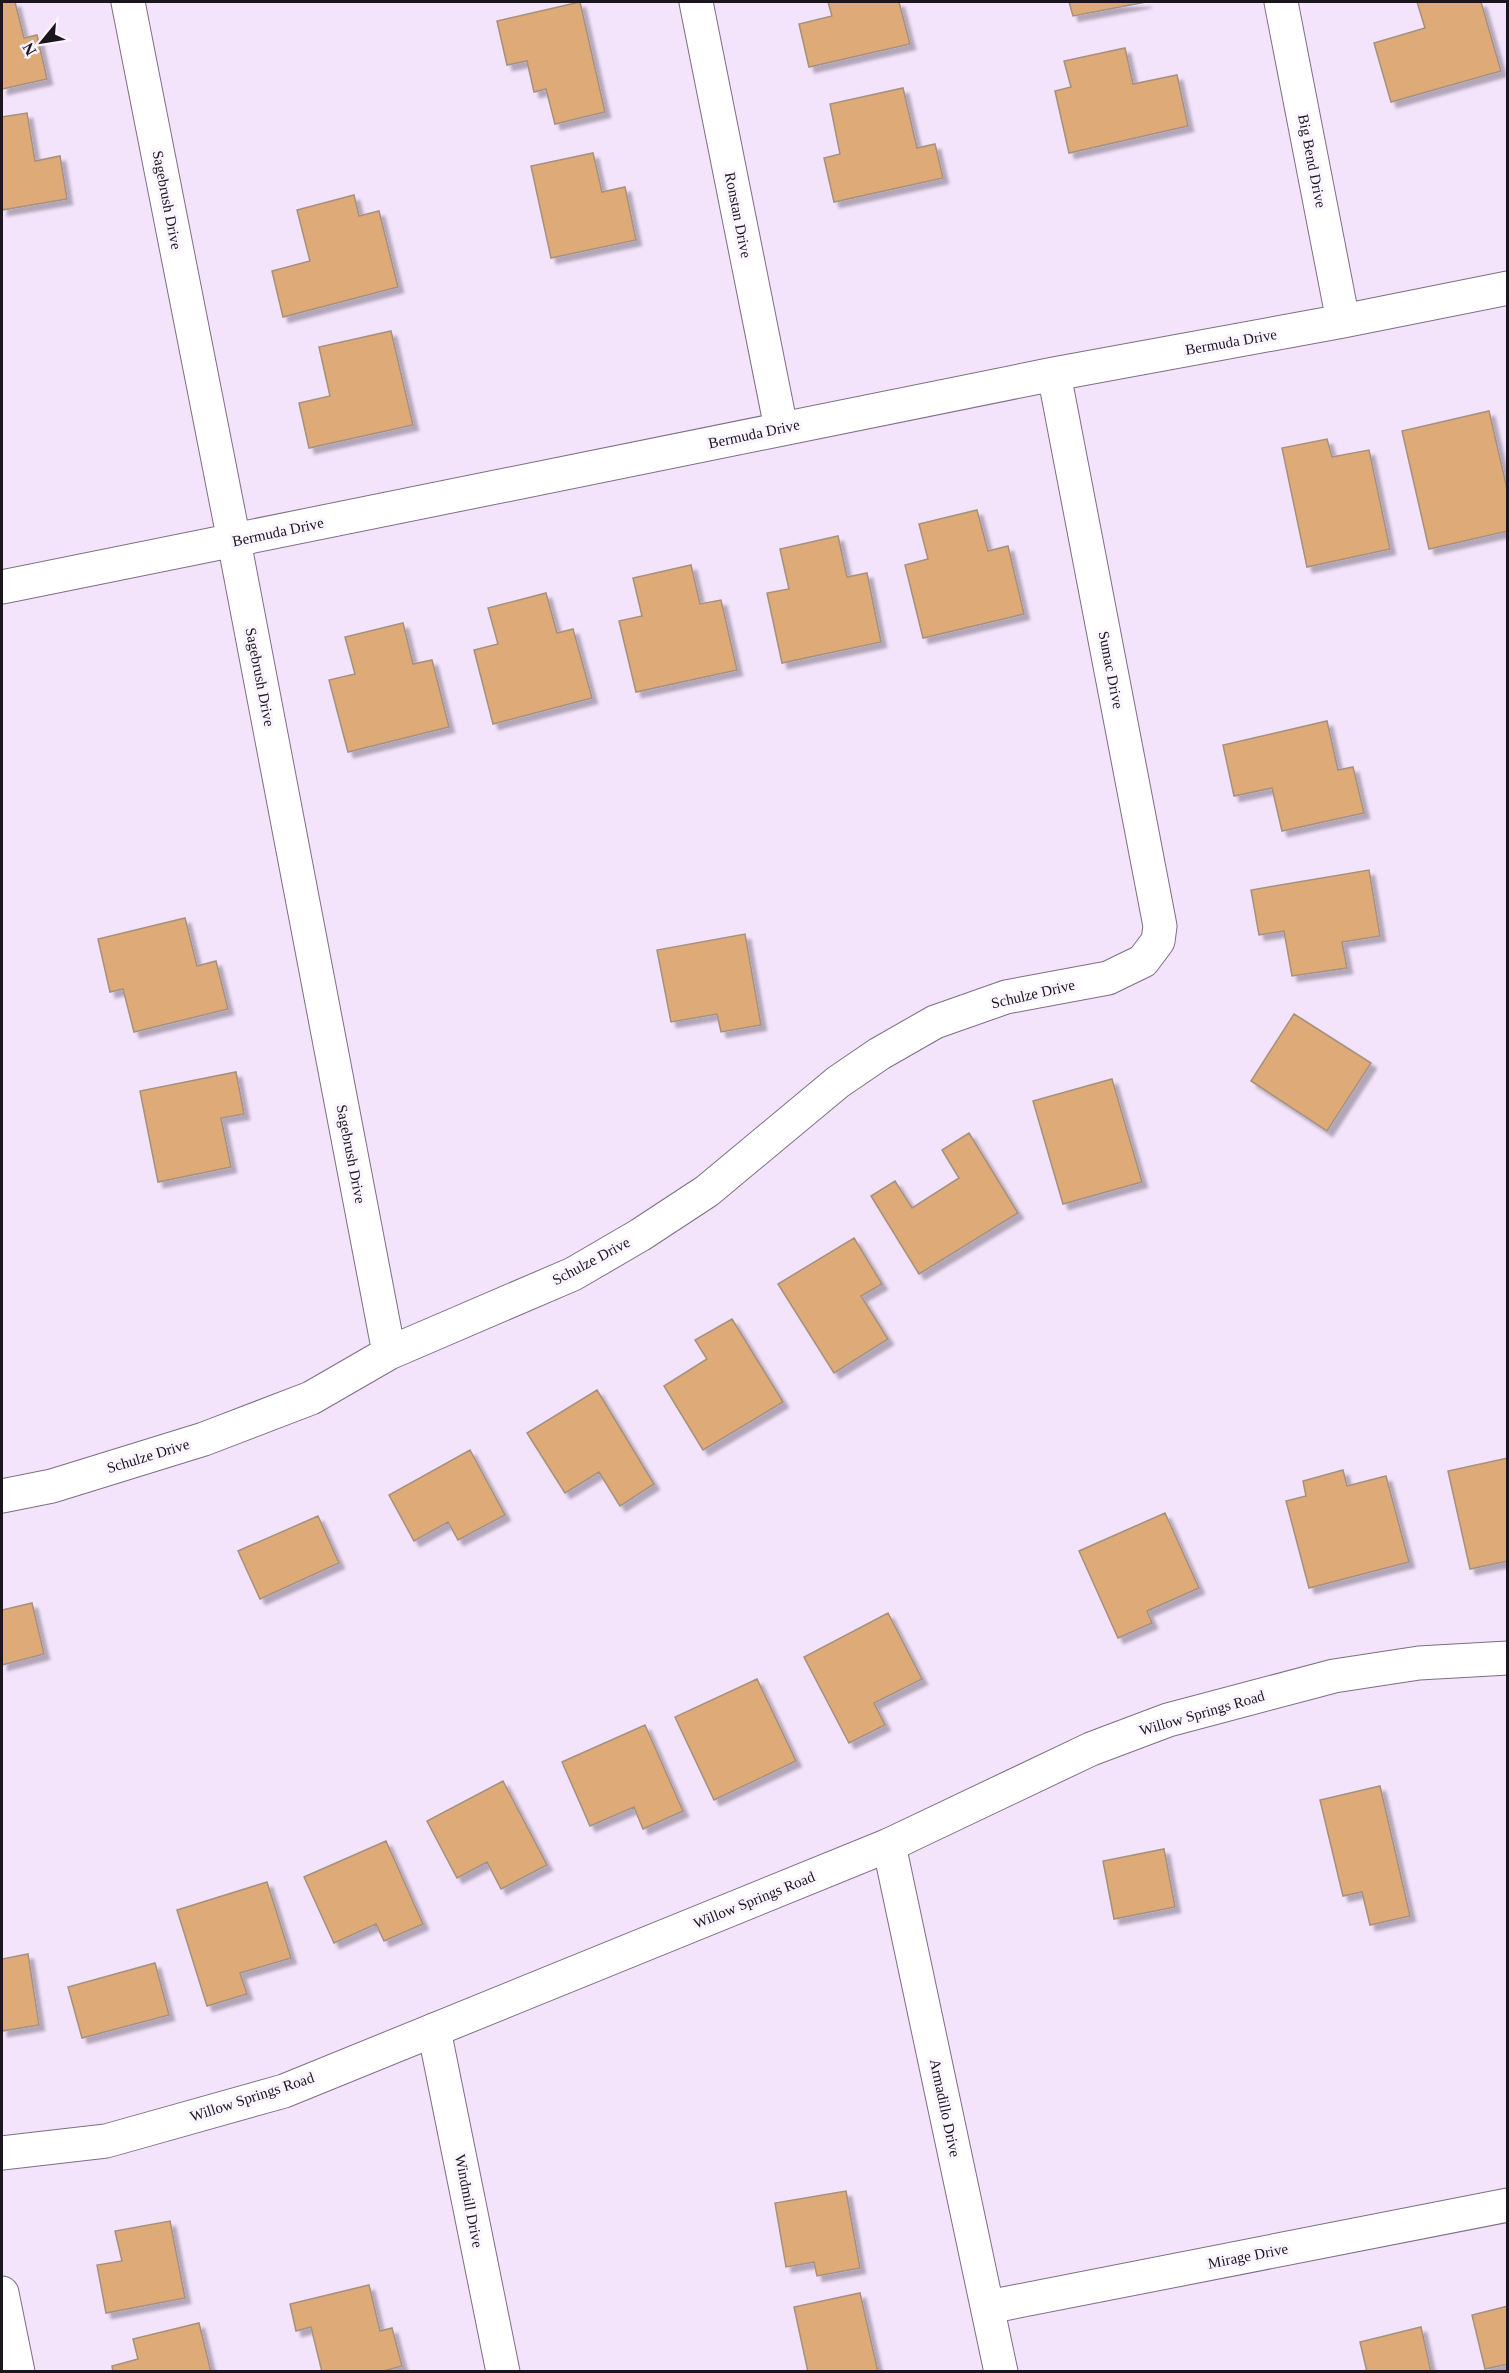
<svg xmlns="http://www.w3.org/2000/svg" width="1509" height="2373" font-family="'Times New Roman',serif">
<style>
.building{fill:#ddaa78;stroke:#a6917e;stroke-width:1.5;filter:url(#shadow)}
.lines{fill:none;stroke-linecap:round;stroke-linejoin:round}
.street-casing{stroke:#7d6f84;stroke-width:35}
.secondary-casing{stroke:#7d6f84;stroke-width:35}
.street{stroke:#fff;stroke-width:33}
.secondary{stroke:#fff;stroke-width:33}
.labels{text-anchor:middle;dominant-baseline:central;stroke-width:6;stroke-linejoin:round;paint-order:stroke}
.street-label{font-size:15px;fill:#1b161e;stroke:#faf4fe}
</style>
<defs>
<filter id="shadow"><feDropShadow dx="5.5" dy="5.5" stdDeviation="1.5" flood-color="#0004"/></filter>
</defs>
<rect width="100%" height="100%" fill="#f3e3fb"/>
<path class="building" d="M 2,2 L 15,2 L 24,38 L 37,35 L 47,79 L 2,89 Z
M 580,2 L 605,112 L 555,124 L 546,89 L 534,92 L 527,61 L 507,65 L 497,21 Z
M 828,2 L 899,2 L 910,44 L 809,67 L 799,24 L 832,16 Z
M 1069,2 L 1146,2 L 1073,16 Z
M 1417,2 L 1481,2 L 1501,71 L 1391,102 L 1374,43 L 1425,28 Z
M 1125,48 L 1133,84 L 1177,75 L 1188,126 L 1069,153 L 1055,91 L 1071,87 L 1064,61 Z
M 903,88 L 917,148 L 935,144 L 943,178 L 834,202 L 824,158 L 840,154 L 830,104 Z
M 27,113 L 35,161 L 60,156 L 67,199 L 2,210 L 2,117 Z
M 593,153 L 602,192 L 625,187 L 636,240 L 551,258 L 531,166 Z
M 354,195 L 359,216 L 379,211 L 398,287 L 283,317 L 272,271 L 310,261 L 297,210 Z
M 391,331 L 413,425 L 309,448 L 299,403 L 330,396 L 319,347 Z
M 1489,411 L 1508,493 L 1508,531 L 1429,549 L 1402,431 Z
M 1327,439 L 1332,457 L 1369,450 L 1390,549 L 1307,567 L 1282,448 Z
M 977,510 L 988,551 L 1008,546 L 1024,614 L 923,638 L 905,565 L 928,559 L 919,524 Z
M 838,536 L 847,577 L 867,573 L 881,642 L 782,663 L 767,593 L 789,589 L 780,549 Z
M 691,565 L 700,604 L 721,600 L 737,670 L 636,692 L 619,621 L 642,616 L 633,578 Z
M 546,593 L 557,633 L 573,629 L 592,698 L 493,724 L 474,650 L 498,644 L 488,608 Z
M 403,623 L 413,664 L 432,660 L 449,727 L 348,752 L 329,680 L 355,674 L 345,637 Z
M 1327,721 L 1338,770 L 1353,767 L 1364,813 L 1282,831 L 1272,788 L 1234,796 L 1223,745 Z
M 1369,870 L 1380,936 L 1342,942 L 1347,968 L 1292,976 L 1284,931 L 1259,935 L 1251,890 Z
M 185,918 L 197,966 L 216,961 L 228,1009 L 134,1032 L 123,989 L 110,992 L 98,939 Z
M 745,934 L 761,1025 L 721,1032 L 717,1014 L 671,1022 L 657,950 Z
M 1294,1014 L 1371,1063 L 1327,1131 L 1251,1081 Z
M 236,1072 L 244,1114 L 221,1118 L 231,1167 L 158,1182 L 140,1091 Z
M 1112,1079 L 1142,1182 L 1063,1204 L 1033,1101 Z
M 969,1133 L 1018,1213 L 919,1274 L 871,1196 L 895,1181 L 912,1208 L 959,1178 L 942,1150 Z
M 854,1238 L 882,1284 L 861,1296 L 888,1339 L 834,1373 L 778,1284 Z
M 732,1319 L 783,1402 L 703,1450 L 664,1386 L 707,1359 L 695,1340 Z
M 597,1390 L 654,1484 L 620,1506 L 599,1472 L 565,1493 L 527,1433 Z
M 470,1450 L 505,1515 L 458,1540 L 448,1522 L 414,1541 L 389,1495 Z
M 1508,1458 L 1508,1561 L 1470,1569 L 1448,1471 Z
M 1343,1470 L 1347,1486 L 1386,1476 L 1409,1562 L 1309,1588 L 1286,1501 L 1306,1496 L 1303,1481 Z
M 1165,1513 L 1199,1588 L 1147,1611 L 1152,1623 L 1118,1638 L 1079,1551 Z
M 318,1516 L 339,1563 L 260,1599 L 238,1551 Z
M 32,1603 L 44,1654 L 2,1665 L 2,1610 Z
M 888,1613 L 922,1679 L 874,1703 L 885,1725 L 849,1743 L 804,1657 Z
M 757,1679 L 796,1761 L 714,1800 L 675,1717 Z
M 645,1725 L 683,1811 L 643,1829 L 634,1807 L 590,1826 L 562,1762 Z
M 503,1781 L 547,1865 L 501,1889 L 487,1862 L 457,1878 L 427,1821 Z
M 1380,1786 L 1410,1916 L 1370,1925 L 1362,1892 L 1343,1896 L 1320,1800 Z
M 386,1841 L 423,1924 L 384,1941 L 376,1924 L 334,1943 L 304,1877 Z
M 1164,1849 L 1175,1907 L 1114,1919 L 1103,1861 Z
M 267,1882 L 291,1958 L 240,1973 L 247,1994 L 207,2006 L 177,1910 Z
M 28,1954 L 39,2025 L 2,2031 L 2,1959 Z
M 155,1963 L 169,2015 L 82,2038 L 68,1987 Z
M 846,2191 L 860,2268 L 817,2276 L 814,2262 L 786,2267 L 775,2203 Z
M 170,2221 L 185,2298 L 106,2313 L 97,2265 L 122,2261 L 115,2231 Z
M 369,2285 L 380,2331 L 392,2328 L 402,2366 L 380,2372 L 322,2372 L 311,2327 L 296,2331 L 290,2304 Z
M 860,2293 L 878,2372 L 808,2372 L 794,2307 Z
M 1508,2306 L 1508,2364 L 1485,2369 L 1472,2315 Z
M 199,2323 L 211,2372 L 113,2372 L 112,2366 L 138,2359 L 133,2339 Z
M 1421,2327 L 1431,2372 L 1367,2372 L 1360,2342 Z"/>
<g class="lines">
<g class="street-casing">
<path id="street" d="M 128,2 L 234,541 L 389,1353
M 696,2 L 781,428
M 1281,2 L 1343,321
M 2,587 L 1054,374 L 1343,321 L 1508,288
M 2,1496 L 52,1486 L 204,1439 L 311,1398 L 389,1353 L 573,1274 L 640,1235 L 707,1191 L 838,1082 L 879,1054 L 935,1022 L 1006,997 L 1108,978 L 1143,961 L 1158,941 L 1160,926 L 1054,374
M 889,1845 L 1001,2372
M 434,2030 L 503,2372
M 2,2293 L 18,2372
M 988,2307 L 1508,2205"/>
</g>
<g class="secondary-casing">
<path id="secondary" d="M 2,2153 L 106,2141 L 284,2091 L 889,1845 L 1091,1749 L 1168,1720 L 1334,1676 L 1419,1663 L 1508,1658"/>
</g>
<use href="#street" class="street"/>
<use href="#secondary" class="secondary"/>
</g>
<g class="labels">
<g class="street-label">
<text transform="translate(1312 161) rotate(79)">Big Bend Drive</text>
<text transform="translate(167 200) rotate(79)">Sagebrush Drive</text>
<text transform="translate(738 215) rotate(79)">Ronstan Drive</text>
<text transform="translate(1231 342) rotate(-10)">Bermuda Drive</text>
<text transform="translate(754 434) rotate(-12)">Bermuda Drive</text>
<text transform="translate(278 532) rotate(-12)">Bermuda Drive</text>
<text transform="translate(1111 670) rotate(79)">Sumac Drive</text>
<text transform="translate(260 677) rotate(79)">Sagebrush Drive</text>
<text transform="translate(1033 994) rotate(-13)">Schulze Drive</text>
<text transform="translate(351 1154) rotate(79)">Sagebrush Drive</text>
<text transform="translate(591 1261) rotate(-28)">Schulze Drive</text>
<text transform="translate(148 1456) rotate(-17)">Schulze Drive</text>
<text transform="translate(1202 1713) rotate(-16)">Willow Springs Road</text>
<text transform="translate(754 1900) rotate(-22)">Willow Springs Road</text>
<text transform="translate(252 2097) rotate(-18)">Willow Springs Road</text>
<text transform="translate(945 2108) rotate(78)">Armadillo Drive</text>
<text transform="translate(469 2201) rotate(79)">Windmill Drive</text>
<text transform="translate(1248 2256) rotate(-11)">Mirage Drive</text>
</g>
</g>
<rect width="1509" height="2373" fill="none" stroke="#1b161e" stroke-width="6"/>
<g transform="translate(42 42) rotate(240)" stroke="#faf4fe" stroke-width="4.5" paint-order="stroke">
<path d="M0-4.5L10 22L0 15L-10 22Z" fill="#1b161e"/>
<text y="-9" font-size="16" font-weight="bold" text-anchor="middle" fill="#1b161e">N</text>
</g>
</svg>
